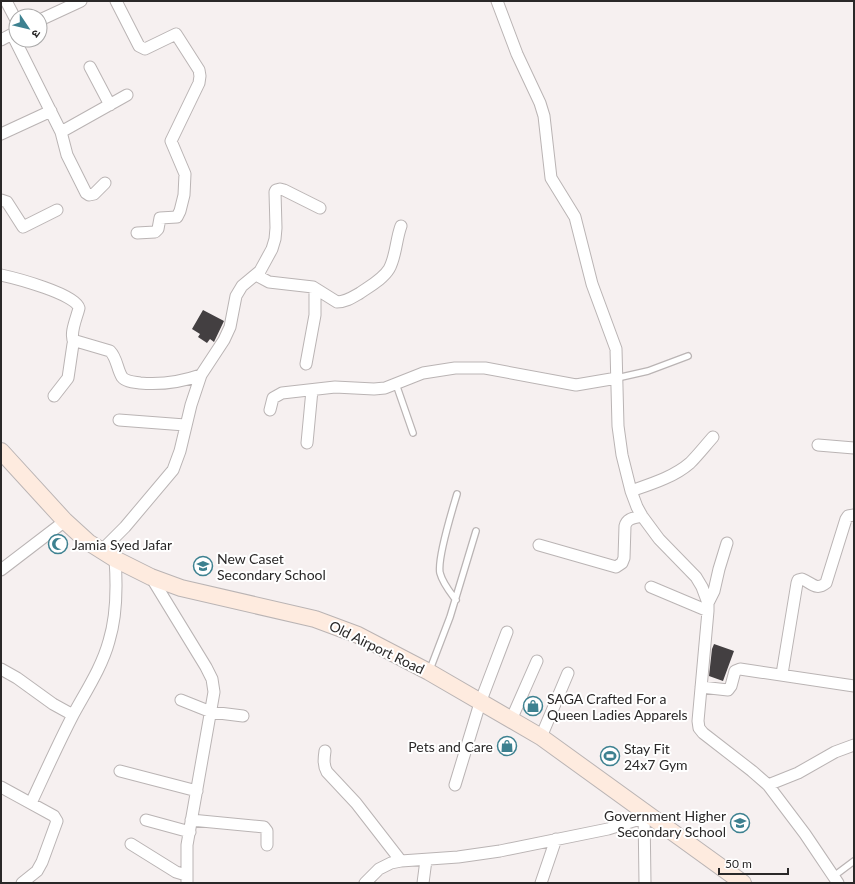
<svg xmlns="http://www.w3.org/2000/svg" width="855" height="884" font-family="Lato,'Noto Sans Devanagari',sans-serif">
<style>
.building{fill:#433f41}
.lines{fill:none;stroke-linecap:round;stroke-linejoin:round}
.service-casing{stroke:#bab4b4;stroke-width:8}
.minor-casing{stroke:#bab4b4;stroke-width:13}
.secondary-casing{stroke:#bab4b4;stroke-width:18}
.service{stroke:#fff;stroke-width:5.5}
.minor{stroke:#fff;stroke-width:11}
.secondary{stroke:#feebdf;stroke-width:16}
.labels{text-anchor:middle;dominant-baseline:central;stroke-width:4;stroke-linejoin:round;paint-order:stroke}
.poi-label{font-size:14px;fill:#2a2828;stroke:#fff;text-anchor:start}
.street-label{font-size:14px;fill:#2a2828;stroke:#fff}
</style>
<rect width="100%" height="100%" fill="#f6f0f0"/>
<path class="building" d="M 203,310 L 224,321 L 214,342 L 210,339 L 207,343 L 198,337 L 200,334 L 192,329 Z
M 714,644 L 734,651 L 723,681 L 709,676 L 712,649 Z"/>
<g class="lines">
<g class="service-casing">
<path id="service" d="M 617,378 L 648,371 L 688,356
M 396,384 L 413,433
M 456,600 C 450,592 443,584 440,573 C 437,558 452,511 457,494
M 429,672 L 450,617 L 476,531
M 834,876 L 854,861"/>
</g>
<g class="minor-casing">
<path id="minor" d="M 6,1 L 16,20
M 116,1 L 139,46 L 145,49 L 176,34 L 199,70 L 200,76 L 199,83 L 171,141 L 185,174 L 184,195 L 180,211 L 177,217 L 160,218 L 158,229 L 155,232 L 137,233
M 497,1 L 517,54 L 540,103 L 544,116 L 551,178 L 575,217 L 592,284 L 616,349 L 618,426 L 622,455 L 631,491 L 637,507 L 642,516 L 659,539 L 696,577 L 702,587 L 708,603 L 708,611 L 698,721 L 699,728 L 703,733 L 752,771 L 768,785 L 805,834 L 838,883
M 40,20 L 81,1
M 12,34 L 61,132 L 67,155 L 86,193 L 89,195 L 94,194 L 105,183
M 1,40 L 16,32
M 90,67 L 110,105
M 61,132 L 127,95
M 1,134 L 51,111
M 1,200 L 7,202 L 23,227 L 57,210
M 1,275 C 15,278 76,294 79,308 C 77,317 69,334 74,342
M 256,275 L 269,282 L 313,287 L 337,302 C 346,302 353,297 360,293 C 370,286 383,279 389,269 C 396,257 396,239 401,226
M 306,364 L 315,315 L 315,289
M 54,396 L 68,378 L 73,344 L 76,341 L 110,351 C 117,358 117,369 122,377 C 126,382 134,382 140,383 C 161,385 181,382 201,375
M 270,410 L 273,398 L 282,393 L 335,387 L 374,389 L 385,388 L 423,373 L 455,368 L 485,368 L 576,385 L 617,378
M 119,420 L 185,425
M 307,443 L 312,390
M 818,445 L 854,448
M 631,491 C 651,484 674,477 690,463 C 698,455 705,446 713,437
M 539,545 L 616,567 L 622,563 L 624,558 L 625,526 C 627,518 634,518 642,516
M 101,551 L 125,527 L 173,470 L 180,451 L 191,405 L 201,375 L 224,340 L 230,327 L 236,296 L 242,286 L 260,271 L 272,249 L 275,239 L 276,228 L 275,192 L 276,190 L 280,189 L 284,190 L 320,208
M 1,570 L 65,521
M 151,577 L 206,667 L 212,679 L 214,692 L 187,845 L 187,883
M 651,587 L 708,611
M 708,603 L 714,591 L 719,569 L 727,543
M 1,669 L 17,678 L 53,704 L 73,715
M 782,674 L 797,583 L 798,580 L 802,579 C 812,583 816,591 826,583 L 846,519 L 848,516 L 854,515
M 701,687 L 728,690 L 731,686 L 735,671 L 740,669 L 854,686
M 181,700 L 211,712 L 243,716
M 511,720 L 537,661
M 541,737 L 568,673
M 325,751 C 324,758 323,765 327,772 L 356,803 L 401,861
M 120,771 L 197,791
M 455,785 L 480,703 L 507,632
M 768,785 L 798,773 L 835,752 L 854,745
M 1,787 L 54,816 L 57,821 L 42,862 L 37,871 L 22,883
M 31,803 C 45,773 58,744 73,715 C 86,691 102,667 109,641 C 117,615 117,586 115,559
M 644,812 L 645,883
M 146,820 L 190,832
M 191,820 L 264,827 L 267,831 L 267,845
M 131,844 L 176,872 L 186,875
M 365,883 L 379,869 L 391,863 L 401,861 L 458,857 L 500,851 L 608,829 L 643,818
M 423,883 L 426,860
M 541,883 L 556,839"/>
</g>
<g class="secondary-casing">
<path id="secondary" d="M 1,451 L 65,521 L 88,542 L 115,559 L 151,577 L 181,588 L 315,619 L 358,635 L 429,672 L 541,737 L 743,883"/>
</g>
<use href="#service" class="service"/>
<use href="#minor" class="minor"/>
<use href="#secondary" class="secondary"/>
</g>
<defs>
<g id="mosque-ring" transform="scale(1)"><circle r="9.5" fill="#fff" stroke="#3d8190" stroke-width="1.5"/><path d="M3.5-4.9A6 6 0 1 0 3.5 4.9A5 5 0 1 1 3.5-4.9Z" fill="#3d8190"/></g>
<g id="school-ring" transform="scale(1)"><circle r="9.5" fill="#fff" stroke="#3d8190" stroke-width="1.5"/><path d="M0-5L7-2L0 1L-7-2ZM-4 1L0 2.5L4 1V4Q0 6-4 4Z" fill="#3d8190"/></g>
<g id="shop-ring" transform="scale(1)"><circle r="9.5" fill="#fff" stroke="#3d8190" stroke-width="1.5"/><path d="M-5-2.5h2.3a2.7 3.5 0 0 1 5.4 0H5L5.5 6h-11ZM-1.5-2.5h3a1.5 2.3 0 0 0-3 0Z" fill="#3d8190"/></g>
<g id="stadium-ring" transform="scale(1)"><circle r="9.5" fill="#fff" stroke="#3d8190" stroke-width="1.5"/><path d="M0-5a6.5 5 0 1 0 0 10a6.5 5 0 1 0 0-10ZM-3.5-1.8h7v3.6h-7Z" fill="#3d8190"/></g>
</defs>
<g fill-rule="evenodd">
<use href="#mosque-ring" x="58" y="544"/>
<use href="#school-ring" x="203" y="566"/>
<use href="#shop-ring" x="533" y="706"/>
<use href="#shop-ring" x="507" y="746"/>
<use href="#stadium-ring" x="610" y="756"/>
<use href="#school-ring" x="740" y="823"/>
</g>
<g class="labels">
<g class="poi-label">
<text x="72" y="544">Jamia Syed Jafar</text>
<text x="217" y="558">New Caset<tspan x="217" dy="16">Secondary School</tspan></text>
<text x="547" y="698">SAGA Crafted For a<tspan x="547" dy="16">Queen Ladies Apparels</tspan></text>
<text x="493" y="746" text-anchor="end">Pets and Care</text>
<text x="624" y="748">Stay Fit<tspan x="624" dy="16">24x7 Gym</tspan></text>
<text x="726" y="815" text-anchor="end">Government Higher<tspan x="726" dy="16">Secondary School</tspan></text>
</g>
<g class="street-label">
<text transform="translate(377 647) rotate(26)">Old Airport Road</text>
</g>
</g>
<rect width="855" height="884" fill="none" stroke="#2a2828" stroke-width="4"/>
<g transform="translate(28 28) rotate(125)"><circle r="19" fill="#ffffff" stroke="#aaa9a9"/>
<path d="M0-3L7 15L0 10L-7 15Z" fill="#3d8190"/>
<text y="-6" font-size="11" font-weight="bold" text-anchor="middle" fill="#2a2828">उ</text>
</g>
<path d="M719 868v6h69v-6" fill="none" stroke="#2a2828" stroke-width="2"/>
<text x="725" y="868" font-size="12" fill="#2a2828" stroke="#ffffff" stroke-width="3" paint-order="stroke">50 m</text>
</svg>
